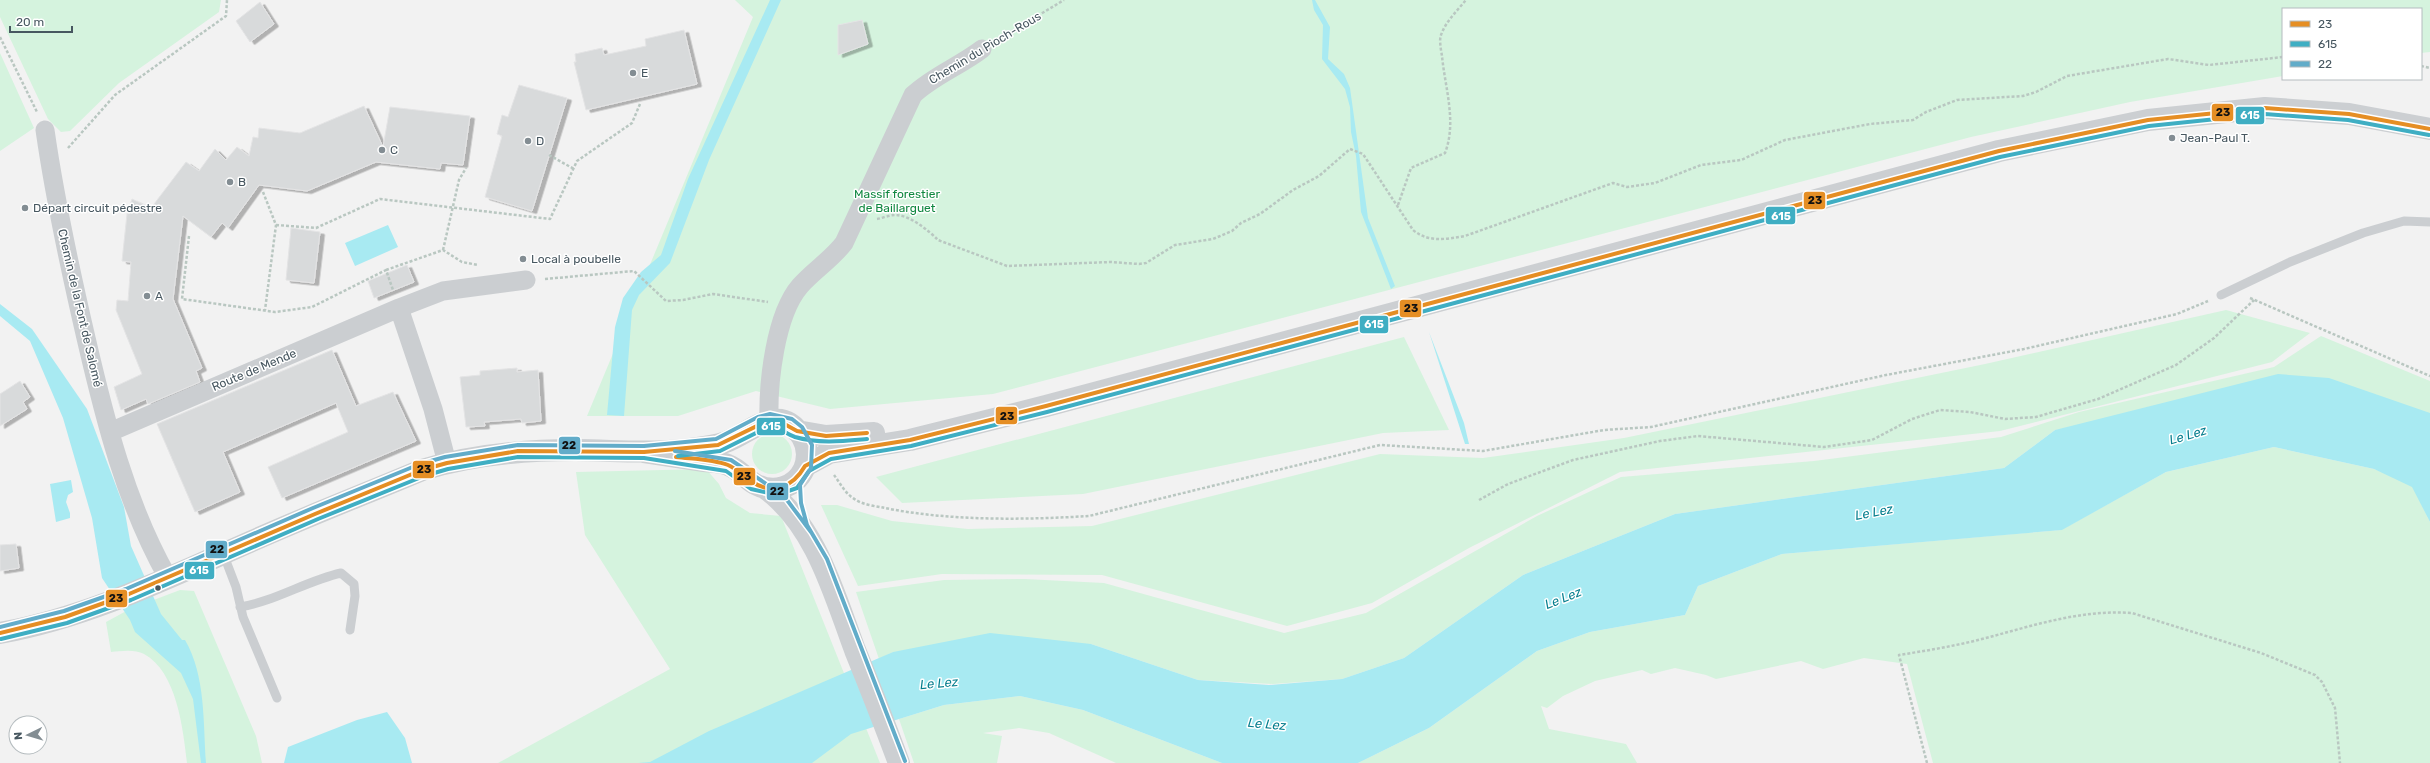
<svg xmlns="http://www.w3.org/2000/svg" width="2430" height="763" font-family="Rubik,sans-serif">
<style>
.green{fill:#d5f3de}
.water{fill:#a8eaf2}
.building{fill:#d8dadb;stroke:#e4e4e5;filter:url(#shadow)}
.lines{fill:none;stroke-linecap:round;stroke-linejoin:round}
.path{stroke:#b9c7c1;stroke-width:2.5;stroke-dasharray:3 2;stroke-linecap:butt}
.lane{stroke:#cbced1;stroke-width:9}
.street{stroke:#cbced1;stroke-width:19}
.secondary{stroke:#cccfd2;stroke-width:22}
.bus-1-casing{stroke:#fff;stroke-width:7}
.bus-2-casing{stroke:#fff;stroke-width:7}
.bus-3-casing{stroke:#fff;stroke-width:7}
.bus-1{stroke:#e58e24;stroke-width:4}
.bus-2{stroke:#3faec3;stroke-width:4}
.bus-3{stroke:#62acc9;stroke-width:4}
.poi-dot{fill:#838d93;stroke:#fff;stroke-width:1.5}
.bus-dot{fill:#475760;stroke:#fff;stroke-width:1.5}
.labels{text-anchor:middle;dominant-baseline:central;stroke-width:3;stroke-linejoin:round;paint-order:stroke}
.street-label{font-size:12px;fill:#475760;stroke:#fff}
.poi-label{font-size:12px;fill:#475760;stroke:#fff;text-anchor:start}
.park-label{font-size:12px;fill:#118841;stroke:#fff}
.water-label{font-size:13px;font-style:italic;fill:#067e8e;stroke:#fff}
.line-badge{stroke:#fff;stroke-width:1.5}
.badge-label{font-size:11px;text-anchor:middle;font-weight:bold;fill:#fff}
.pale-badge-label{font-size:11px;text-anchor:middle;font-weight:bold;fill:#111}
</style>
<defs>
<filter id="shadow"><feDropShadow dx="4.5" dy="2.5" stdDeviation="0" flood-color="#0004"/></filter>
</defs>
<rect width="100%" height="100%" fill="#f2f2f2"/>
<path class="green" d="M 0,0 L 221,0 L 219,12 L 119,83 L 70,131 L 61,132 L 48,119 L 0,17 Z
M 735,0 L 2430,0 L 2430,52 L 2421,53 L 2421,9 L 2283,9 L 2283,76 L 2130,102 L 1971,137 L 993,394 L 830,409 L 756,391 L 678,416 L 587,416 L 753,17 Z
M 0,53 L 34,128 L 0,151 Z
M 2226,310 L 2310,333 L 2272,362 L 2000,431 L 1620,472 L 1469,548 L 1372,603 L 1287,626 L 1102,575 L 942,574 L 858,586 L 821,505 L 837,505 L 892,521 L 968,529 L 1092,526 L 1380,454 L 1483,458 L 1624,438 L 1985,364 Z
M 2321,336 L 2430,381 L 2430,413 L 2055,430 L 2004,468 L 1675,514 L 1523,575 L 1404,658 L 1342,679 L 1273,684 L 1198,680 L 1091,644 L 893,652 L 879,659 L 856,592 L 944,580 L 1025,579 L 1104,583 L 1284,633 L 1366,613 L 1537,516 L 1621,477 L 1814,461 L 2001,437 L 2079,412 L 2274,367 Z
M 1404,337 L 1449,430 L 1383,433 L 1083,494 L 902,503 L 876,477 Z
M752 454a20 20 0 1 1 40 0a20 20 0 1 1-40 0Z
M 2274,447 L 2374,469 L 2411,483 L 2430,522 L 2430,763 L 1933,763 L 1907,664 L 1864,658 L 1823,669 L 1801,661 L 1716,679 L 1706,675 L 1675,668 L 1651,674 L 1642,670 L 1595,681 L 1563,696 L 1547,708 L 1541,706 L 1549,729 L 1626,744 L 1637,763 L 1358,763 L 1429,728 L 1537,651 L 1590,632 L 1685,615 L 1698,586 L 1782,554 L 2061,530 L 2166,472 Z
M 706,469 L 719,484 L 726,498 L 750,513 L 781,516 L 880,763 L 498,763 L 670,669 L 585,535 L 576,472 Z
M 180,590 L 194,591 L 256,736 L 262,763 L 187,763 C 183,729 177,672 144,654 C 135,649 121,651 111,652 L 106,622 L 130,609 Z
M 1020,696 L 1083,710 L 1222,763 L 1116,763 L 1049,733 L 1019,728 L 983,733 L 1002,736 L 997,763 L 914,763 L 899,719 L 944,705 Z"/>
<path class="water" d="M 770,0 L 781,0 L 709,160 L 670,263 L 639,295 L 632,310 L 624,416 L 607,415 L 615,327 L 623,298 L 641,272 L 661,255 L 688,179 Z
M 1312,0 L 1315,0 L 1330,27 L 1328,59 L 1344,74 L 1350,88 L 1368,218 L 1395,286 L 1391,289 L 1361,212 L 1356,156 L 1351,132 L 1350,107 L 1345,89 L 1322,59 L 1323,25 L 1314,10 Z
M 388,225 L 398,247 L 355,266 L 345,243 Z
M 0,304 L 32,329 L 87,409 L 124,507 L 131,546 L 161,614 L 182,640 L 185,640 C 206,676 203,723 206,763 L 201,763 L 193,699 L 181,673 L 135,632 L 130,620 L 102,578 L 92,518 L 63,418 L 30,341 L 0,316 Z
M 1429,332 L 1464,423 L 1469,444 L 1465,444 Z
M 2278,374 L 2329,378 L 2430,413 L 2430,522 L 2412,487 L 2374,469 L 2274,447 L 2166,472 L 2062,530 L 1782,554 L 1698,586 L 1685,615 L 1590,632 L 1537,651 L 1429,728 L 1358,763 L 1222,763 L 1083,710 L 1020,696 L 944,705 L 851,734 L 812,763 L 638,763 L 650,762 L 709,731 L 893,652 L 990,633 L 1091,644 L 1198,680 L 1269,685 L 1342,679 L 1404,658 L 1523,575 L 1675,514 L 2004,468 L 2055,430 Z
M 71,480 L 73,492 L 68,495 L 66,502 L 70,513 L 70,518 L 56,522 L 50,484 Z
M 387,712 L 405,738 L 412,763 L 284,763 L 288,747 L 357,720 Z"/>
<path class="building" d="M 260,2 L 274,24 L 250,42 L 236,21 Z
M 862,20 L 868,44 L 838,55 L 838,25 Z
M 684,30 L 697,84 L 586,110 L 574,62 L 576,62 L 575,54 L 602,48 L 604,55 L 646,46 L 645,39 Z
M 519,85 L 567,98 L 532,211 L 485,197 L 502,136 L 497,134 L 502,115 L 508,117 Z
M 364,106 L 383,147 L 390,107 L 470,116 L 463,165 L 441,163 L 440,169 L 376,162 L 307,191 L 259,185 L 228,228 L 222,223 L 211,237 L 183,216 L 173,299 L 202,368 L 196,371 L 200,382 L 148,404 L 146,399 L 121,410 L 114,387 L 142,374 L 116,310 L 117,300 L 128,301 L 131,262 L 122,261 L 127,214 L 132,199 L 151,208 L 186,162 L 199,171 L 215,149 L 226,160 L 237,147 L 249,156 L 253,137 L 258,138 L 259,128 L 300,133 Z
M 291,228 L 320,232 L 314,283 L 286,280 Z
M 407,265 L 414,282 L 374,298 L 368,281 Z
M 332,350 L 356,406 L 393,392 L 416,441 L 282,498 L 268,467 L 348,432 L 336,403 L 223,452 L 240,492 L 195,512 L 157,424 Z
M 517,368 L 517,372 L 538,370 L 541,421 L 522,423 L 521,419 L 484,422 L 485,426 L 466,427 L 460,377 L 480,375 L 480,371 Z
M 20,381 L 30,397 L 23,402 L 27,409 L 0,426 L 0,394 Z
M 16,544 L 19,568 L 0,571 L 0,545 Z"/>
<g class="lines">
<path class="path" d="M 0,37 L 37,112
M 999,39 L 1064,0
M 2421,66 L 2430,68
M 68,148 L 115,95 L 226,16 L 227,0
M 549,155 L 574,169
M 263,192 L 276,225 L 265,310
M 1398,205 L 1411,168 L 1445,153 C 1457,122 1445,88 1442,56 C 1441,50 1439,40 1441,35 C 1446,21 1457,11 1466,0
M 877,219 C 883,218 889,215 895,215 C 910,215 928,230 938,240 L 1007,266 L 1111,262 L 1139,264 L 1146,263 L 1175,245 L 1213,239 L 1232,231 L 1241,223 L 1260,214 L 1293,190 L 1319,176 L 1350,149 L 1363,154 L 1413,230 C 1429,243 1446,239 1465,236 L 1613,183 L 1627,187 L 1655,183 L 1701,165 L 1741,160 L 1785,140 L 1870,124 L 1913,120 L 1926,112 L 1957,100 L 2023,96 L 2036,92 L 2067,76 L 2168,59 L 2209,65 L 2283,57
M 276,225 L 316,228 L 380,199 L 550,219 L 577,161 L 632,123 L 640,104
M 189,236 L 182,299 L 275,312 L 312,307 L 386,270 L 393,290
M 443,250 L 459,180 L 466,168
M 386,270 L 443,250 L 462,262 L 478,265
M 545,279 L 634,271 L 666,301 L 683,300 L 713,294 L 768,302
M 2250,298 L 2430,376
M 834,475 C 840,483 845,493 853,498 C 862,505 875,506 885,508 C 949,521 1024,520 1089,516 L 1380,445 L 1483,451 L 1604,430 L 1651,427 L 1886,375 L 2024,349 L 2177,314 L 2208,301
M 1479,500 L 1508,484 L 1573,460 L 1660,441 L 1698,436 L 1824,447 L 1872,440 L 1912,419 L 1940,410 L 1970,412 L 2005,419 L 2036,417 L 2098,399 L 2176,365 L 2214,338 L 2254,300
M 1927,763 L 1899,655 C 1924,651 1949,647 1974,641 C 2027,628 2077,609 2132,613 L 2261,653 L 2315,675 L 2322,682 L 2335,708 L 2340,763"/>
<path class="lane" d="M 2221,295 L 2290,262 L 2363,233 L 2404,221 L 2430,222
M 223,553 L 236,587 L 243,617 L 277,698
M 240,607 C 276,601 306,581 341,573 L 354,584 L 355,596 L 350,630"/>
<path class="street" d="M 45,130 C 55,200 70,269 86,338 C 105,420 126,504 168,578
M 399,308 L 433,409 L 447,463
M 769,420 C 768,383 775,315 800,286 C 814,270 831,260 844,243 L 913,95 C 933,76 960,66 982,49
M 110,432 L 399,308 L 443,291 L 526,280"/>
<path class="secondary" d="M 797,431 L 826,436 L 874,433
M 805,466 L 829,453 L 910,440 L 1046,406 L 1999,151 L 2148,120 L 2265,108 L 2349,114 L 2430,129
M 765,488 C 816,525 834,594 855,650 C 870,687 885,725 899,763
M 0,633 C 89,617 170,577 252,541 C 308,516 365,494 422,470 C 471,455 523,450 575,450 C 610,450 646,454 681,450 C 696,448 712,447 726,442 C 751,433 780,400 802,437 C 808,447 808,459 804,469 C 795,488 773,494 755,484 C 746,479 739,469 728,465 C 721,462 712,462 704,461 C 684,458 664,455 644,452"/>
<g class="bus-1-casing">
<path id="bus-1" d="M 676,457 C 693,459 712,459 728,465 C 737,469 743,476 751,481 C 772,496 793,487 805,466
M 805,466 L 829,453 L 910,440 L 1046,406 L 1999,151 L 2148,120 L 2265,108 L 2349,114 L 2430,129
M 0,633 L 65,617 L 129,594 L 315,514 L 422,470 L 447,463 L 518,451 L 644,452 L 718,445 L 769,420 L 779,421 L 797,431 L 826,436 L 867,433"/>
</g>
<g class="bus-2-casing">
<path id="bus-2" d="M 678,456 L 720,451 L 770,426 C 780,427 786,434 795,437 C 819,444 844,441 867,439
M 1,639 L 67,623 L 131,600 L 318,519 L 424,476 L 448,469 L 518,457 L 644,458 L 726,471 L 751,489 L 777,495 L 797,488 L 809,471 L 831,459 L 911,446 L 1047,412 L 2000,157 L 2149,126 L 2265,114 L 2348,120 L 2429,135"/>
</g>
<g class="bus-3-casing">
<path id="bus-3" d="M 675,451 L 731,460 L 784,496 L 811,532
M 0,627 L 64,611 L 126,589 L 313,508 L 420,464 L 445,457 L 518,445 L 644,446 L 716,439 L 758,417 L 770,414 L 792,419 L 802,427 L 812,445 L 811,468 L 800,485 L 801,503 L 807,525 L 827,559 L 905,761"/>
</g>
<use href="#bus-1" class="bus-1"/>
<use href="#bus-2" class="bus-2"/>
<use href="#bus-3" class="bus-3"/>
</g>
<g class="poi-dot">
<circle cx="633" cy="73" r="4"/>
<circle cx="2172" cy="138" r="4"/>
<circle cx="528" cy="141" r="4"/>
<circle cx="382" cy="150" r="4"/>
<circle cx="230" cy="182" r="4"/>
<circle cx="25" cy="208" r="4"/>
<circle cx="523" cy="259" r="4"/>
<circle cx="147" cy="296" r="4"/>
</g>
<circle class="bus-dot" cx="158" cy="588" r="3.5"/>
<g class="labels">
<g class="street-label">
<text transform="translate(985 48) rotate(-31)">Chemin du Pioch-Rous</text>
<text transform="translate(80 308) rotate(77)">Chemin de la Font de Salomé</text>
<text transform="translate(254 370) rotate(-23)">Route de Mende</text>
</g>
<g class="poi-label">
<text x="641" y="73">E</text>
<text x="2180" y="138">Jean-Paul T.</text>
<text x="536" y="141">D</text>
<text x="390" y="150">C</text>
<text x="238" y="182">B</text>
<text x="33" y="208">Départ circuit pédestre</text>
<text x="531" y="259">Local à poubelle</text>
<text x="155" y="296">A</text>
</g>
<g class="park-label">
<text x="897" y="194">Massif forestier<tspan x="897" dy="14">de Baillarguet</tspan></text>
</g>
<g class="water-label">
<text transform="translate(2188 435) rotate(-16)">Le Lez</text>
<text transform="translate(1874 512) rotate(-11)">Le Lez</text>
<text transform="translate(1563 598) rotate(-22)">Le Lez</text>
<text transform="translate(939 683) rotate(-5)">Le Lez</text>
<text transform="translate(1267 724) rotate(5)">Le Lez</text>
</g>
</g>
<g class="line-badge">
<rect x="2211" y="103" width="23" height="19" rx="4" fill="#e58e24"/>
<rect x="2235" y="106" width="30" height="19" rx="4" fill="#3faec3"/>
<rect x="1803" y="191" width="23" height="19" rx="4" fill="#e58e24"/>
<rect x="1765" y="206" width="31" height="19" rx="4" fill="#3faec3"/>
<rect x="1399" y="299" width="23" height="19" rx="4" fill="#e58e24"/>
<rect x="1359" y="315" width="30" height="19" rx="4" fill="#3faec3"/>
<rect x="995" y="406" width="23" height="19" rx="4" fill="#e58e24"/>
<rect x="756" y="417" width="30" height="19" rx="4" fill="#3faec3"/>
<rect x="558" y="436" width="23" height="19" rx="4" fill="#62acc9"/>
<rect x="412" y="460" width="23" height="19" rx="4" fill="#e58e24"/>
<rect x="733" y="467" width="23" height="19" rx="4" fill="#e58e24"/>
<rect x="766" y="482" width="23" height="19" rx="4" fill="#62acc9"/>
<rect x="205" y="540" width="23" height="19" rx="4" fill="#62acc9"/>
<rect x="184" y="561" width="31" height="19" rx="4" fill="#3faec3"/>
<rect x="105" y="589" width="23" height="19" rx="4" fill="#e58e24"/>
</g>
<g class="badge-label">
<text x="2250" y="119">615</text>
<text x="1781" y="220">615</text>
<text x="1374" y="328">615</text>
<text x="771" y="430">615</text>
<text x="199" y="574">615</text>
</g>
<g class="pale-badge-label">
<text x="2223" y="116">23</text>
<text x="1815" y="204">23</text>
<text x="1411" y="312">23</text>
<text x="1007" y="420">23</text>
<text x="569" y="449">22</text>
<text x="424" y="473">23</text>
<text x="744" y="480">23</text>
<text x="777" y="495">22</text>
<text x="217" y="553">22</text>
<text x="116" y="602">23</text>
</g>
<rect x="2282" y="8" width="140" height="72" fill="#ffffff" stroke="#b5bcbf"/>
<rect x="2290" y="21" width="20" height="6" fill="#e58e24" stroke="#b5bcbf"/>
<text x="2318" y="28" font-size="12" fill="#475760">23</text>
<rect x="2290" y="41" width="20" height="6" fill="#3faec3" stroke="#b5bcbf"/>
<text x="2318" y="48" font-size="12" fill="#475760">615</text>
<rect x="2290" y="61" width="20" height="6" fill="#62acc9" stroke="#b5bcbf"/>
<text x="2318" y="68" font-size="12" fill="#475760">22</text>
<g transform="translate(28 735) rotate(265)"><circle r="19" fill="#ffffff" stroke="#b5bcbf"/>
<path d="M0-3L7 15L0 10L-7 15Z" fill="#838d93"/>
<text y="-6" font-size="11" font-weight="bold" text-anchor="middle" fill="#475760">N</text>
</g>
<path d="M10 26v6h62v-6" fill="none" stroke="#475760" stroke-width="2"/>
<text x="16" y="26" font-size="12" fill="#475760" stroke="#ffffff" stroke-width="3" paint-order="stroke">20 m</text>
</svg>
